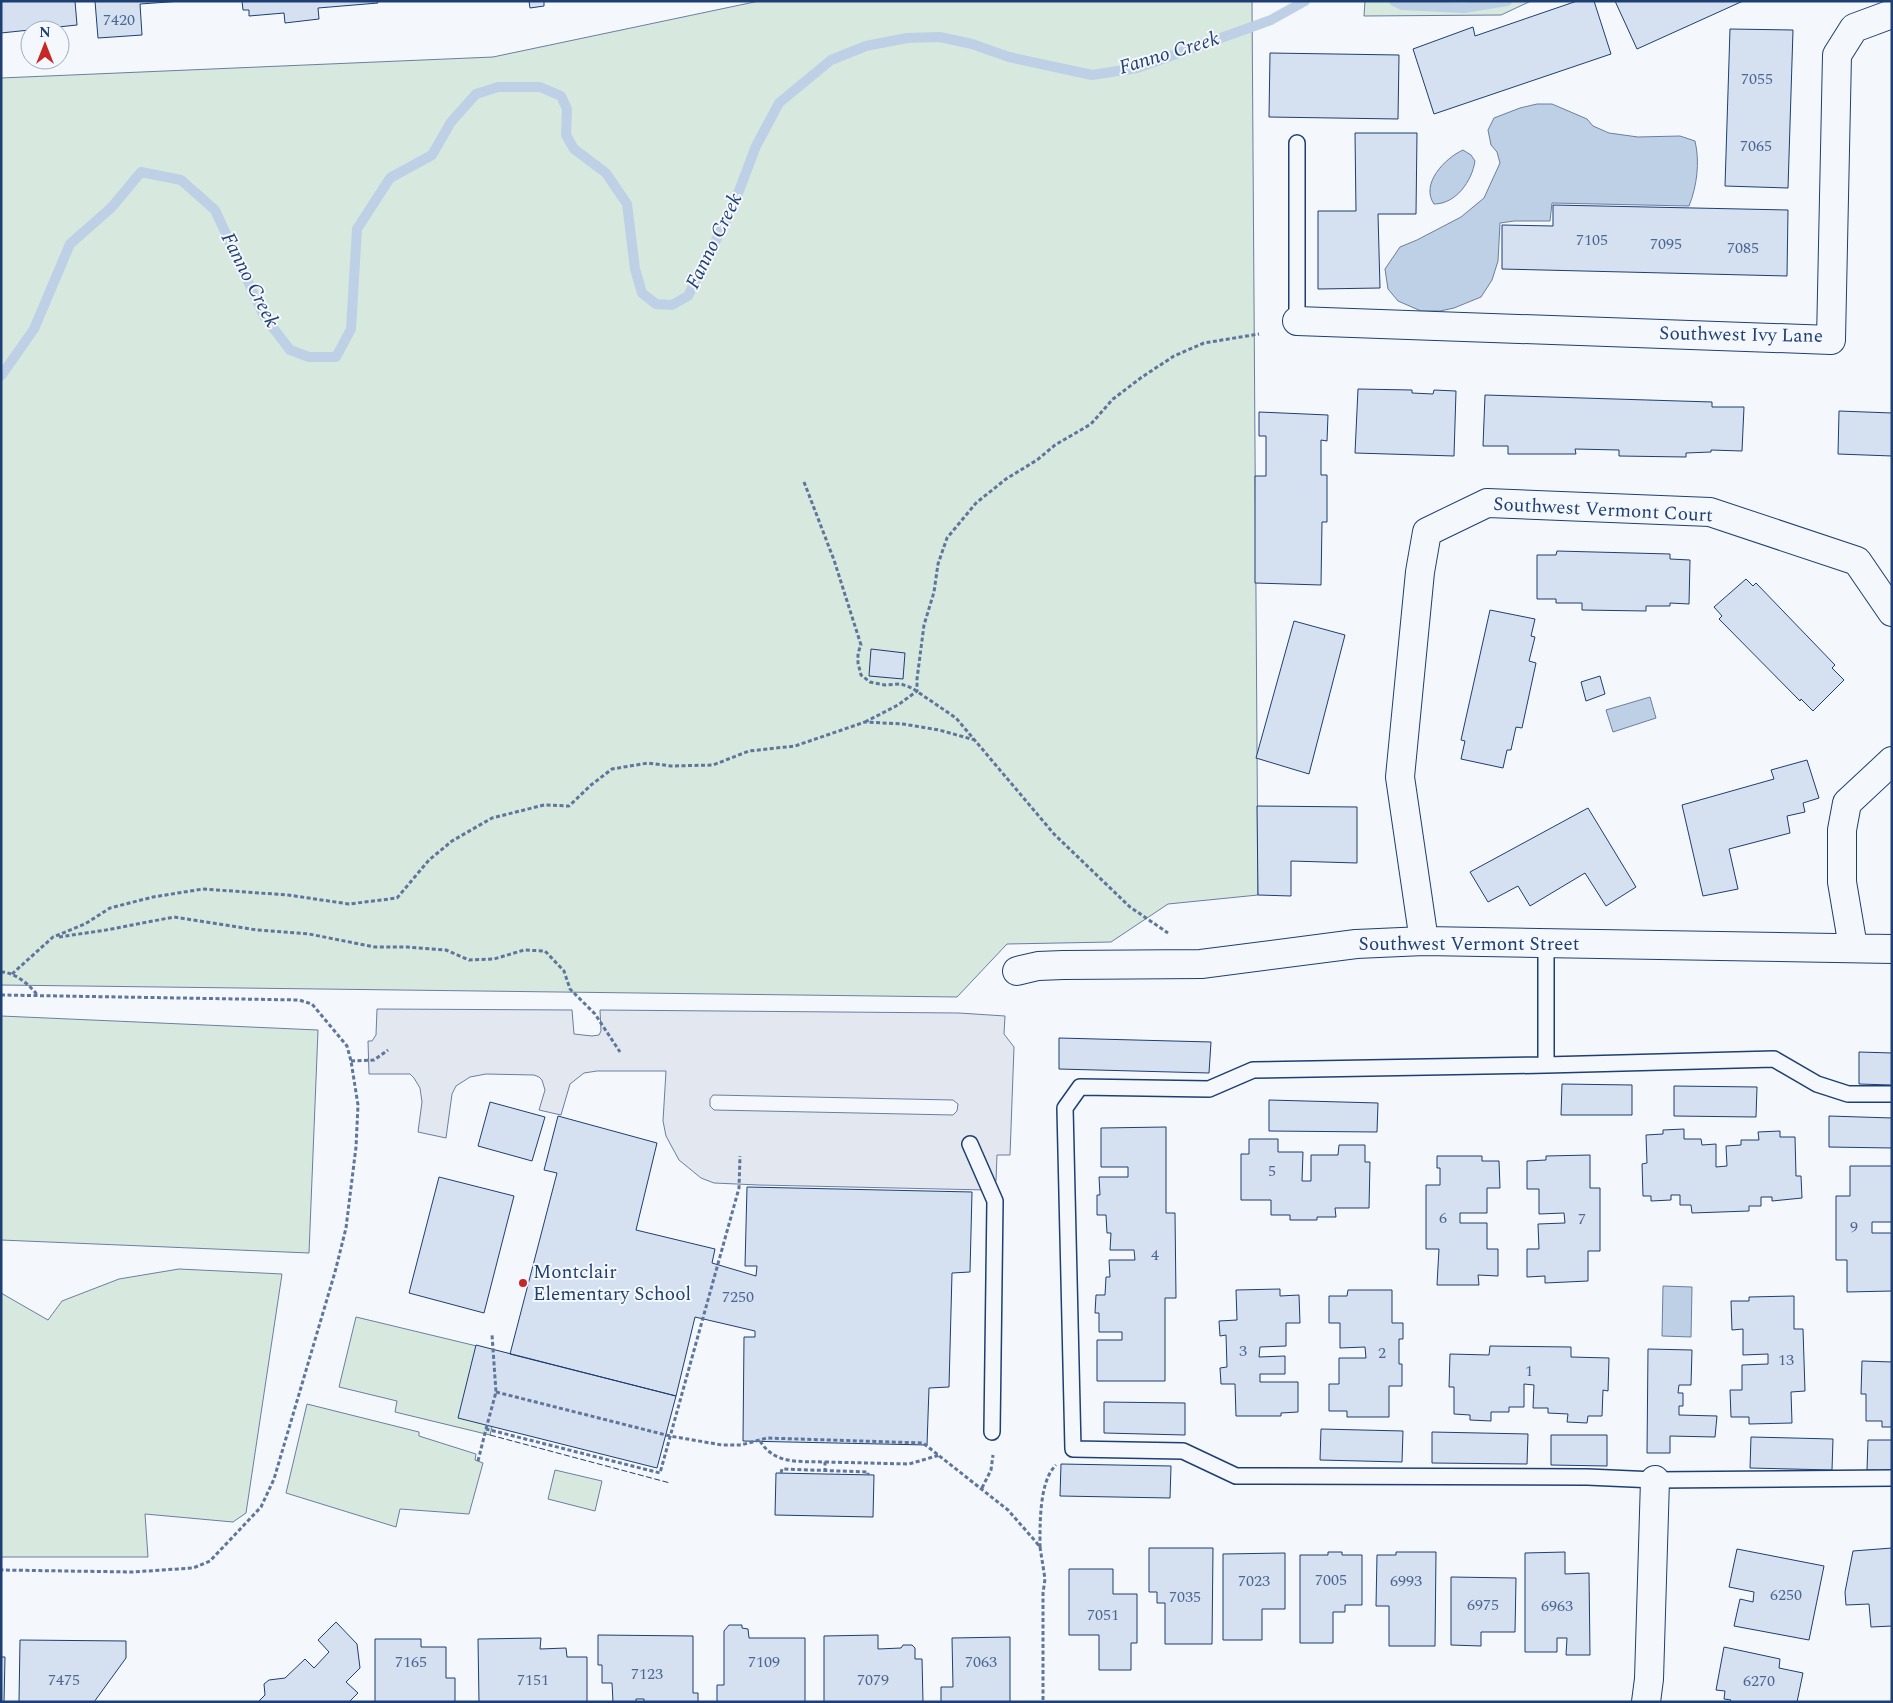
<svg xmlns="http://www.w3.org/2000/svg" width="1893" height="1703" font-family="Spectral,serif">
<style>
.green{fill:#d7e8df;stroke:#687fa3}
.parking{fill:#e3e8f0;stroke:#687fa3;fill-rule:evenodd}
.water{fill:#bed0e5;stroke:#687fa3}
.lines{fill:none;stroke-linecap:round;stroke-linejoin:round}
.stream{stroke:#bed0e5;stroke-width:10}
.building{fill:#d5e0f0;stroke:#1d3f73}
.lane-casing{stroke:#1d3f73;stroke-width:18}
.street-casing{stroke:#1d3f73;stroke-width:30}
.path{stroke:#5e769c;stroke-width:3;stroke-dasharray:4 2.5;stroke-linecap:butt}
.lane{stroke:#f4f7fb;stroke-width:15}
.street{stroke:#f4f7fb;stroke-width:28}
.fence{stroke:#1d3f73;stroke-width:1;stroke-dasharray:6 2.5;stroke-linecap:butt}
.poi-dot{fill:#c62828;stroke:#f4f7fb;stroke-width:2}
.labels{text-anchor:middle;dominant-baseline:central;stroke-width:4;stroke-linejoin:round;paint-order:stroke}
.number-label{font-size:16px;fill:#4b6792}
.street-label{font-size:19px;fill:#1d3f73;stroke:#f4f7fb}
.poi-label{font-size:19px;fill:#1d3f73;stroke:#f4f7fb;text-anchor:start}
.water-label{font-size:20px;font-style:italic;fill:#1d3f73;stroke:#f4f7fb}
</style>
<rect width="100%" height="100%" fill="#f4f7fb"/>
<path class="green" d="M 759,1 L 1252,1 L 1258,895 L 1168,904 L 1111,942 L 1007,944 L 957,997 L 1,985 L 1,78 L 493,57 Z
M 1365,1 L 1531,1 L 1501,15 L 1364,16 Z
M 1,1016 L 318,1030 L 309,1253 L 1,1240 Z
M 179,1269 L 282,1274 L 246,1513 L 233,1522 L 145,1514 L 148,1557 L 1,1557 L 1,1293 L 48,1320 L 62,1301 L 119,1279 Z
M 356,1317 L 510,1354 L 490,1435 L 395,1412 L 397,1401 L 339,1387 Z
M 307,1404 L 419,1432 L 419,1436 L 476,1454 L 475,1460 L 483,1463 L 469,1514 L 400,1509 L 396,1527 L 286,1493 Z
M 555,1470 L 602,1481 L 595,1511 L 548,1499 Z"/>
<path class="parking" d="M 377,1009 L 572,1010 L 574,1034 L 592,1036 L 599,1035 L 601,1031 L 600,1010 L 959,1013 L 1005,1016 L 1004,1034 L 1014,1047 L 1010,1155 L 997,1155 L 996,1181 L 987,1190 L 759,1185 L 714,1183 L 701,1178 L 679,1160 L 666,1136 L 663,1121 L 666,1071 L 597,1071 L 584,1073 L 570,1084 L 561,1115 L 539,1110 L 545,1090 L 542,1080 L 539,1077 L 534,1075 L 486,1074 L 470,1077 L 456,1086 L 452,1094 L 446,1138 L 418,1132 L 422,1102 L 420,1088 L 414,1078 L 410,1074 L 369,1074 L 368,1041 L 372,1041 L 376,1035 ZM 713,1095 L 953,1100 L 958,1104 L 957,1111 L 953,1115 L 714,1110 L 710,1106 L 710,1099 Z"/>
<path class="water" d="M 1537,104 L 1552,104 L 1587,119 L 1593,126 L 1609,133 L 1638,137 L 1680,136 L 1695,141 C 1700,162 1697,186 1689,206 L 1552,203 L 1550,221 L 1514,221 L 1500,223 L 1498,261 L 1492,280 L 1481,297 L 1454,308 L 1440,311 L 1421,311 L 1398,301 L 1388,289 L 1385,269 L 1400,247 L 1417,240 L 1461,217 L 1484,198 L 1500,163 L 1497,152 L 1491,145 L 1488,130 L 1494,118 L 1520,108 Z
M 1463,150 L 1471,155 L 1475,161 C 1472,181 1456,204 1434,204 C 1420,184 1445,158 1463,150 Z
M 1650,697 L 1656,718 L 1613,732 L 1606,710 Z
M 1663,1286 L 1692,1287 L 1691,1337 L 1662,1336 Z"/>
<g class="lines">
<path class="stream" d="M 1394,1 L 1402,5 L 1464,8 L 1507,1
M 1,376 L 34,329 L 70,244 L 112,207 L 141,172 L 181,180 L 215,210 L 264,316 L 290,350 L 309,357 L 336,357 L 351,329 L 357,229 L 390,178 L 432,155 L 451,122 L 476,94 L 498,87 L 540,87 L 561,96 L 567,109 L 566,135 L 574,149 L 606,173 L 627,204 L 635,269 L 642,293 L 656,304 L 672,305 L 688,296 L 734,204 L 756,146 L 779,103 L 831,60 L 866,46 L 907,38 L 940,37 L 972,44 L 1009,57 L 1092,75 L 1137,68 L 1271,20 L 1305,1"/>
</g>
<path class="building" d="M 1,1 L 75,1 L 77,25 L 1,33 Z
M 95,1 L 182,1 L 140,4 L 142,35 L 98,38 Z
M 242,1 L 377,1 L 378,3 L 318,8 L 319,19 L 285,23 L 284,13 L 249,16 L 249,10 L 243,10 Z
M 529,1 L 544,1 L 544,6 L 530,8 Z
M 1577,1 L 1594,1 L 1611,54 L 1434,114 L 1413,49 L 1473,27 L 1475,36 Z
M 1615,1 L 1743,1 L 1637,49 Z
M 1730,29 L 1793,30 L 1788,188 L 1725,186 Z
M 1270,53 L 1399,55 L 1398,119 L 1269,117 Z
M 1355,133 L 1417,133 L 1416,214 L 1378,214 L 1380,288 L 1318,289 L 1318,211 L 1356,211 Z
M 1553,205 L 1788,210 L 1787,276 L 1502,269 L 1502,225 L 1553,226 Z
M 1358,389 L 1412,390 L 1412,393 L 1433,394 L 1434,390 L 1456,391 L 1454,456 L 1355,453 Z
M 1485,395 L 1712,402 L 1712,407 L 1744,407 L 1742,451 L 1711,450 L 1711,452 L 1686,453 L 1686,457 L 1619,456 L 1619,450 L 1575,449 L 1576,454 L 1508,454 L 1508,446 L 1483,446 Z
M 1839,411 L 1892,413 L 1892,456 L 1838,454 Z
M 1259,412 L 1328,415 L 1327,441 L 1321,440 L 1321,475 L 1327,475 L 1327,522 L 1322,522 L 1321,585 L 1255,583 L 1255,476 L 1266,476 L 1266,436 L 1259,436 Z
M 1557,551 L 1670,554 L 1670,559 L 1690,560 L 1689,604 L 1670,603 L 1670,606 L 1646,606 L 1646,611 L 1582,610 L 1582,603 L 1556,603 L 1556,599 L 1537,599 L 1537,555 L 1556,555 Z
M 1746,579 L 1753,586 L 1756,583 L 1835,665 L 1832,668 L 1844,680 L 1813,711 L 1801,699 L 1800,701 L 1719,619 L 1722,616 L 1714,607 Z
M 1490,610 L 1535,619 L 1531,636 L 1535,637 L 1529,661 L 1536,663 L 1522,728 L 1516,727 L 1511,750 L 1507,750 L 1503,768 L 1461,759 L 1465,741 L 1461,740 Z
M 1294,621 L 1345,635 L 1309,774 L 1256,758 Z
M 871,649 L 905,653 L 903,679 L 869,676 Z
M 1600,676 L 1605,694 L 1586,701 L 1581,682 Z
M 1807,760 L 1819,798 L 1803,803 L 1805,812 L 1787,816 L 1790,833 L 1729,849 L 1738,889 L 1703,896 L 1682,805 L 1774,779 L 1771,770 Z
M 1257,806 L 1357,807 L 1357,863 L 1291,861 L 1291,896 L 1258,895 Z
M 1588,808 L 1636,887 L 1606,906 L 1585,873 L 1530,906 L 1518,886 L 1488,902 L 1470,872 Z
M 1059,1038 L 1211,1042 L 1209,1073 L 1059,1069 Z
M 1859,1052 L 1892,1053 L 1892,1085 L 1859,1084 Z
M 1562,1084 L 1632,1085 L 1632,1115 L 1561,1115 Z
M 1674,1086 L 1757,1087 L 1756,1117 L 1674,1116 Z
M 1269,1100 L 1378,1103 L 1377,1132 L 1269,1131 Z
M 490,1102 L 545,1117 L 532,1161 L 478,1146 Z
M 558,1116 L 657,1143 L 636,1230 L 715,1249 L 712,1263 L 756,1276 L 757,1266 L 745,1266 L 747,1187 L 972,1192 L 970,1272 L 952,1273 L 949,1387 L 929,1388 L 927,1445 L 743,1441 L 744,1337 L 755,1337 L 755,1331 L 695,1317 L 676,1396 L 510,1354 L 557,1173 L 544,1170 Z
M 1829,1116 L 1892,1118 L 1892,1148 L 1829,1147 Z
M 1166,1127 L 1166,1213 L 1175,1213 L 1176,1298 L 1165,1298 L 1165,1381 L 1097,1381 L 1097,1340 L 1122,1340 L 1122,1332 L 1099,1332 L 1099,1313 L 1095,1313 L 1096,1295 L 1105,1295 L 1106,1277 L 1110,1277 L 1109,1260 L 1135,1260 L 1134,1250 L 1110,1250 L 1111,1233 L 1107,1233 L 1106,1215 L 1097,1215 L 1097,1195 L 1100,1195 L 1099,1177 L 1128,1177 L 1128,1167 L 1101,1167 L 1101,1128 Z
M 1684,1129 L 1684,1139 L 1701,1139 L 1702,1145 L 1716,1144 L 1716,1167 L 1727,1166 L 1726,1146 L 1741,1145 L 1741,1140 L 1759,1140 L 1758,1132 L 1780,1131 L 1780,1137 L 1795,1137 L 1796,1176 L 1801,1176 L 1802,1198 L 1772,1201 L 1772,1197 L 1761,1197 L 1761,1206 L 1749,1206 L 1749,1211 L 1692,1213 L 1691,1205 L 1680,1205 L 1680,1195 L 1671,1195 L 1671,1200 L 1651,1201 L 1651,1196 L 1643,1196 L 1642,1164 L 1647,1163 L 1646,1135 L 1663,1134 L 1663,1130 Z
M 1249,1139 L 1278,1139 L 1278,1152 L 1303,1152 L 1302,1181 L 1311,1181 L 1311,1155 L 1338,1155 L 1339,1145 L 1365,1145 L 1365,1162 L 1370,1162 L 1369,1208 L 1335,1208 L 1336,1217 L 1317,1217 L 1317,1220 L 1290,1220 L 1290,1215 L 1271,1215 L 1271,1200 L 1241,1200 L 1241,1154 L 1249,1154 Z
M 1590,1155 L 1590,1188 L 1600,1188 L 1600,1251 L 1588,1251 L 1588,1281 L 1545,1283 L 1545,1276 L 1527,1277 L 1527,1249 L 1539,1249 L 1538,1224 L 1565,1223 L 1564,1213 L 1539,1214 L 1539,1189 L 1527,1189 L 1527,1161 L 1546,1160 L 1546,1156 Z
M 1437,1156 L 1482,1156 L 1482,1161 L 1499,1161 L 1500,1188 L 1487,1188 L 1487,1213 L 1460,1213 L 1460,1223 L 1487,1223 L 1487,1249 L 1498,1249 L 1498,1276 L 1478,1275 L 1479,1285 L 1437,1285 L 1439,1249 L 1426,1249 L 1426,1185 L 1440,1185 L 1440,1168 L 1437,1168 Z
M 1850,1166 L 1892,1166 L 1892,1222 L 1872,1222 L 1872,1233 L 1892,1233 L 1892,1291 L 1847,1292 L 1847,1260 L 1836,1260 L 1836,1196 L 1850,1196 Z
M 439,1177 L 514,1196 L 484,1313 L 409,1293 Z
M 1280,1289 L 1280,1296 L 1299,1295 L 1300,1323 L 1286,1323 L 1286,1346 L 1260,1347 L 1259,1357 L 1285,1356 L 1285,1374 L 1260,1374 L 1260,1382 L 1298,1382 L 1298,1412 L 1281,1413 L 1281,1416 L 1236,1416 L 1235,1384 L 1221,1384 L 1220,1368 L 1227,1367 L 1226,1335 L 1220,1336 L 1219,1321 L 1237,1320 L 1236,1290 Z
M 1348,1290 L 1392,1290 L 1392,1323 L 1403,1323 L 1403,1339 L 1399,1339 L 1399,1364 L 1402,1364 L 1402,1386 L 1389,1386 L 1389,1417 L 1347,1417 L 1347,1411 L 1329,1411 L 1329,1384 L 1339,1384 L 1339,1358 L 1366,1358 L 1365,1347 L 1340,1348 L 1340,1323 L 1329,1323 L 1329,1296 L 1347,1296 Z
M 1794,1296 L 1794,1329 L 1803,1329 L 1805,1391 L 1791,1392 L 1792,1423 L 1749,1424 L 1749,1417 L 1731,1417 L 1730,1390 L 1742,1390 L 1742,1365 L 1768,1364 L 1768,1354 L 1743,1355 L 1743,1329 L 1732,1330 L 1731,1301 L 1749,1301 L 1749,1297 Z
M 476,1345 L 676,1396 L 657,1468 L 458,1418 Z
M 1490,1346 L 1571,1347 L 1571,1357 L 1609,1358 L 1608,1391 L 1603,1390 L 1602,1416 L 1588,1416 L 1587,1423 L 1567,1422 L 1568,1414 L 1548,1413 L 1548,1408 L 1533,1408 L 1534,1385 L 1524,1384 L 1524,1407 L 1509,1407 L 1509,1412 L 1491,1412 L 1491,1421 L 1470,1420 L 1470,1415 L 1454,1414 L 1454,1387 L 1449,1387 L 1450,1354 L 1489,1355 Z
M 1648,1349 L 1692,1350 L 1691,1385 L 1679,1385 L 1678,1393 L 1683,1393 L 1683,1406 L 1679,1406 L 1679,1415 L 1717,1416 L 1715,1437 L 1670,1436 L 1670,1453 L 1647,1453 Z
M 1862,1361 L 1892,1362 L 1892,1427 L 1882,1427 L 1882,1421 L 1866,1421 L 1866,1394 L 1861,1394 Z
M 1104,1402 L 1185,1403 L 1185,1435 L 1104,1433 Z
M 1321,1429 L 1403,1431 L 1402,1462 L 1320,1460 Z
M 1432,1432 L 1528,1434 L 1527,1464 L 1432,1463 Z
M 1551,1435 L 1607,1435 L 1607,1466 L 1551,1465 Z
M 1751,1437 L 1833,1439 L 1832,1470 L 1750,1468 Z
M 1868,1440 L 1892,1440 L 1892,1471 L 1867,1470 Z
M 1061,1464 L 1171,1466 L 1170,1498 L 1060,1496 Z
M 776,1473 L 874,1475 L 873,1517 L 775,1515 Z
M 1149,1548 L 1213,1548 L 1212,1644 L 1165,1644 L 1165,1603 L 1157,1603 L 1157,1592 L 1149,1592 Z
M 1892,1548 L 1892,1626 L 1871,1627 L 1869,1604 L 1846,1605 L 1845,1592 L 1853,1551 Z
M 1737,1549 L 1824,1566 L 1809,1640 L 1734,1626 L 1740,1599 L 1753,1602 L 1754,1592 L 1729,1587 Z
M 1328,1552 L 1342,1552 L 1342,1555 L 1362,1555 L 1362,1605 L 1345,1605 L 1345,1612 L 1333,1612 L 1333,1643 L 1300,1643 L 1300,1555 L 1328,1555 Z
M 1396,1552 L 1436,1552 L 1435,1646 L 1389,1646 L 1389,1606 L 1376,1606 L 1377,1555 L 1396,1555 Z
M 1565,1552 L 1565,1574 L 1589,1573 L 1590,1655 L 1566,1655 L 1567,1638 L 1557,1638 L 1557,1652 L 1525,1652 L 1525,1553 Z
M 1285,1553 L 1285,1609 L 1262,1609 L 1262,1640 L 1223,1640 L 1223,1554 Z
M 1069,1569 L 1113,1569 L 1113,1594 L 1137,1594 L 1137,1643 L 1131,1643 L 1131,1670 L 1099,1670 L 1099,1635 L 1069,1635 Z
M 1451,1577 L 1516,1578 L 1515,1632 L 1481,1632 L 1481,1646 L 1451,1645 Z
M 336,1622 L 357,1644 L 360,1668 L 346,1682 L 358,1693 L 349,1702 L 258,1702 L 265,1695 L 264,1684 L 269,1680 L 285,1678 L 305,1659 L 314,1668 L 329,1652 L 318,1640 Z
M 729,1625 L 742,1625 L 742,1628 L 748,1629 L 749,1638 L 805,1638 L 805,1702 L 717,1702 L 717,1685 L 724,1685 L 724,1631 Z
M 598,1635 L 693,1636 L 693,1693 L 698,1693 L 698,1702 L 644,1702 L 644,1699 L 636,1699 L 636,1702 L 613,1702 L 612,1683 L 602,1683 L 602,1665 L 598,1665 Z
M 878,1635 L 878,1649 L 901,1648 L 903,1645 L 912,1645 L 915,1648 L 915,1659 L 922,1659 L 923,1702 L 824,1702 L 824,1636 Z
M 1010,1637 L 1010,1702 L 941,1702 L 941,1687 L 953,1687 L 952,1638 Z
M 541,1638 L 540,1649 L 566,1648 L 567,1657 L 587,1657 L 587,1702 L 479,1702 L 478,1639 Z
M 375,1639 L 421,1639 L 421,1647 L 446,1647 L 446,1678 L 455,1678 L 455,1702 L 375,1702 Z
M 20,1640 L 126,1641 L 126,1658 L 94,1702 L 19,1702 Z
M 1724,1647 L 1780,1659 L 1779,1668 L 1803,1673 L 1797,1702 L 1730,1702 L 1731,1700 L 1724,1699 L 1725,1691 L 1716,1690 Z
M 1,1657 L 5,1657 L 4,1702 L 1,1702 Z"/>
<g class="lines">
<g class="lane-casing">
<path id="lane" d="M 1297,321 L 1297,143
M 1546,1065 L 1546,943
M 1892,1094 L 1848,1094 L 1817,1084 L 1774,1059 L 1546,1065 L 1253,1070 L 1209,1089 L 1080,1087 L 1065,1108 L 1073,1449 L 1183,1451 L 1236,1476 L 1587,1477 L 1655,1480 L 1892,1478
M 970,1144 L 995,1201 L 992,1432"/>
</g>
<g class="street-casing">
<path id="street" d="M 1297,321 L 1831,340 L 1837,55 L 1854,28 L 1892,14
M 1424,941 L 1400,777 L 1420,572 L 1427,532 L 1487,503 L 1710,512 L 1857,561 L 1892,612
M 1853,947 L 1842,882 L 1842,830 L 1847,803 L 1892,761
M 1017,971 L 1038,966 L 1063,965 L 1201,964 L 1356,944 L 1424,941 L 1892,949
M 1646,1702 L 1649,1679 L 1655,1480"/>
</g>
<path class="path" d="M 804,482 L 834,560 L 861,645 L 858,653 L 858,663 L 861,675 L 870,682 L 885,685 L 901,684 L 912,688 L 956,718 L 1054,834 L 1130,907 L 1168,933
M 865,722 L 898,705 L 917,691 L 917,679 L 924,625 L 934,592 L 938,564 L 947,538 L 976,503 L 1006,479 L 1037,460 L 1055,445 L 1091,424 L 1113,399 L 1142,377 L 1174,356 L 1204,343 L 1259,334
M 59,937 L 106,930 L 174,917 L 257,930 L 309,934 L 375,947 L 407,947 L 446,950 L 469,960 L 494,959 L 524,950 L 545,951 L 564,971 L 570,989 L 595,1014 L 620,1052
M 1,972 C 15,972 30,985 38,996
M 12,974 L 53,937 L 85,924 L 110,908 L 153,897 L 203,889 L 288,895 L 349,904 L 397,898 L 429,860 L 452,841 L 492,818 L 544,805 L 569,806 L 591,785 L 612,769 L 648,763 L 671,766 L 713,765 L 749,751 L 795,746 L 865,722 L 903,724 L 939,730 L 975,740
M 1,995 L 299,1000 L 312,1004 L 347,1046 L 351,1061 L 358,1105 L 356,1147 L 346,1228 L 335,1272 L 274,1479 L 261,1507 L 210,1561 L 193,1568 L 132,1572 L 1,1570
M 351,1061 L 374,1060 L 388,1050
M 496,1392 L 670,1436 L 722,1445 L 741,1445 L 767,1438 L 923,1443 L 1008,1510 L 1036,1542 L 1040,1547 L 1045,1579 L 1043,1593 L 1043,1702
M 486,1429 L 496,1392 L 492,1335
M 760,1441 C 775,1465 799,1461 825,1462 L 825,1470
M 478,1461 L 486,1429 L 660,1473 L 739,1188 L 740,1156
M 825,1462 L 909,1464 L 940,1455
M 781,1473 L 782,1469 L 868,1472 L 868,1475
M 982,1488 L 991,1470 L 993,1455
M 1040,1547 C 1040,1525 1039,1481 1056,1465"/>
<use href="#lane" class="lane"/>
<use href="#street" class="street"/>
<path class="fence" d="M 490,1435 L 670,1483"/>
</g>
<circle class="poi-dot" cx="523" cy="1283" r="5"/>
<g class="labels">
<g class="number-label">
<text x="119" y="20">7420</text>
<text x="1757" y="79">7055</text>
<text x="1756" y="146">7065</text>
<text x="1592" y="240">7105</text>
<text x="1666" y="244">7095</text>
<text x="1743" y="248">7085</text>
<text x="1272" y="1171">5</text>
<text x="1443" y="1218">6</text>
<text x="1582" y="1219">7</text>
<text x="1854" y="1227">9</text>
<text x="1155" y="1255">4</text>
<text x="738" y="1297">7250</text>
<text x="1243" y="1351">3</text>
<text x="1382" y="1353">2</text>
<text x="1786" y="1360">13</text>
<text x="1529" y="1371">1</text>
<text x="1331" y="1580">7005</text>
<text x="1254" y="1581">7023</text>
<text x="1406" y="1581">6993</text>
<text x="1786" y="1595">6250</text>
<text x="1185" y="1597">7035</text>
<text x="1483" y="1605">6975</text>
<text x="1557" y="1606">6963</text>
<text x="1103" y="1615">7051</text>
<text x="411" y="1662">7165</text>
<text x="764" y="1662">7109</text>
<text x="981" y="1662">7063</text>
<text x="647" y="1674">7123</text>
<text x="64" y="1680">7475</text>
<text x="533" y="1680">7151</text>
<text x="873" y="1680">7079</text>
<text x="1759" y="1681">6270</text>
</g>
<g class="street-label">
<text transform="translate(1741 335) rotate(1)">Southwest Ivy Lane</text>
<text transform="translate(1603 510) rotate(3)">Southwest Vermont Court</text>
<text x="1469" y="944">Southwest Vermont Street</text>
</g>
<g class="poi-label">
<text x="533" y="1272">Montclair<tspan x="533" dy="22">Elementary School</tspan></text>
</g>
<g class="water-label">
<text transform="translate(1169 53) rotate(-17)">Fanno Creek</text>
<text transform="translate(714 241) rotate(-64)">Fanno Creek</text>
<text transform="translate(250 280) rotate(63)">Fanno Creek</text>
</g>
</g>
<rect width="1893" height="1703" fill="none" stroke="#1d3f73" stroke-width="5"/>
<g transform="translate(45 45)"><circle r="24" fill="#f4f7fb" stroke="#9eadc5"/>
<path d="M0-4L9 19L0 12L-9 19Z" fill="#c62828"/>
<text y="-8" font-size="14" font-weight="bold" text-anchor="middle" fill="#1d3f73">N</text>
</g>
</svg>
